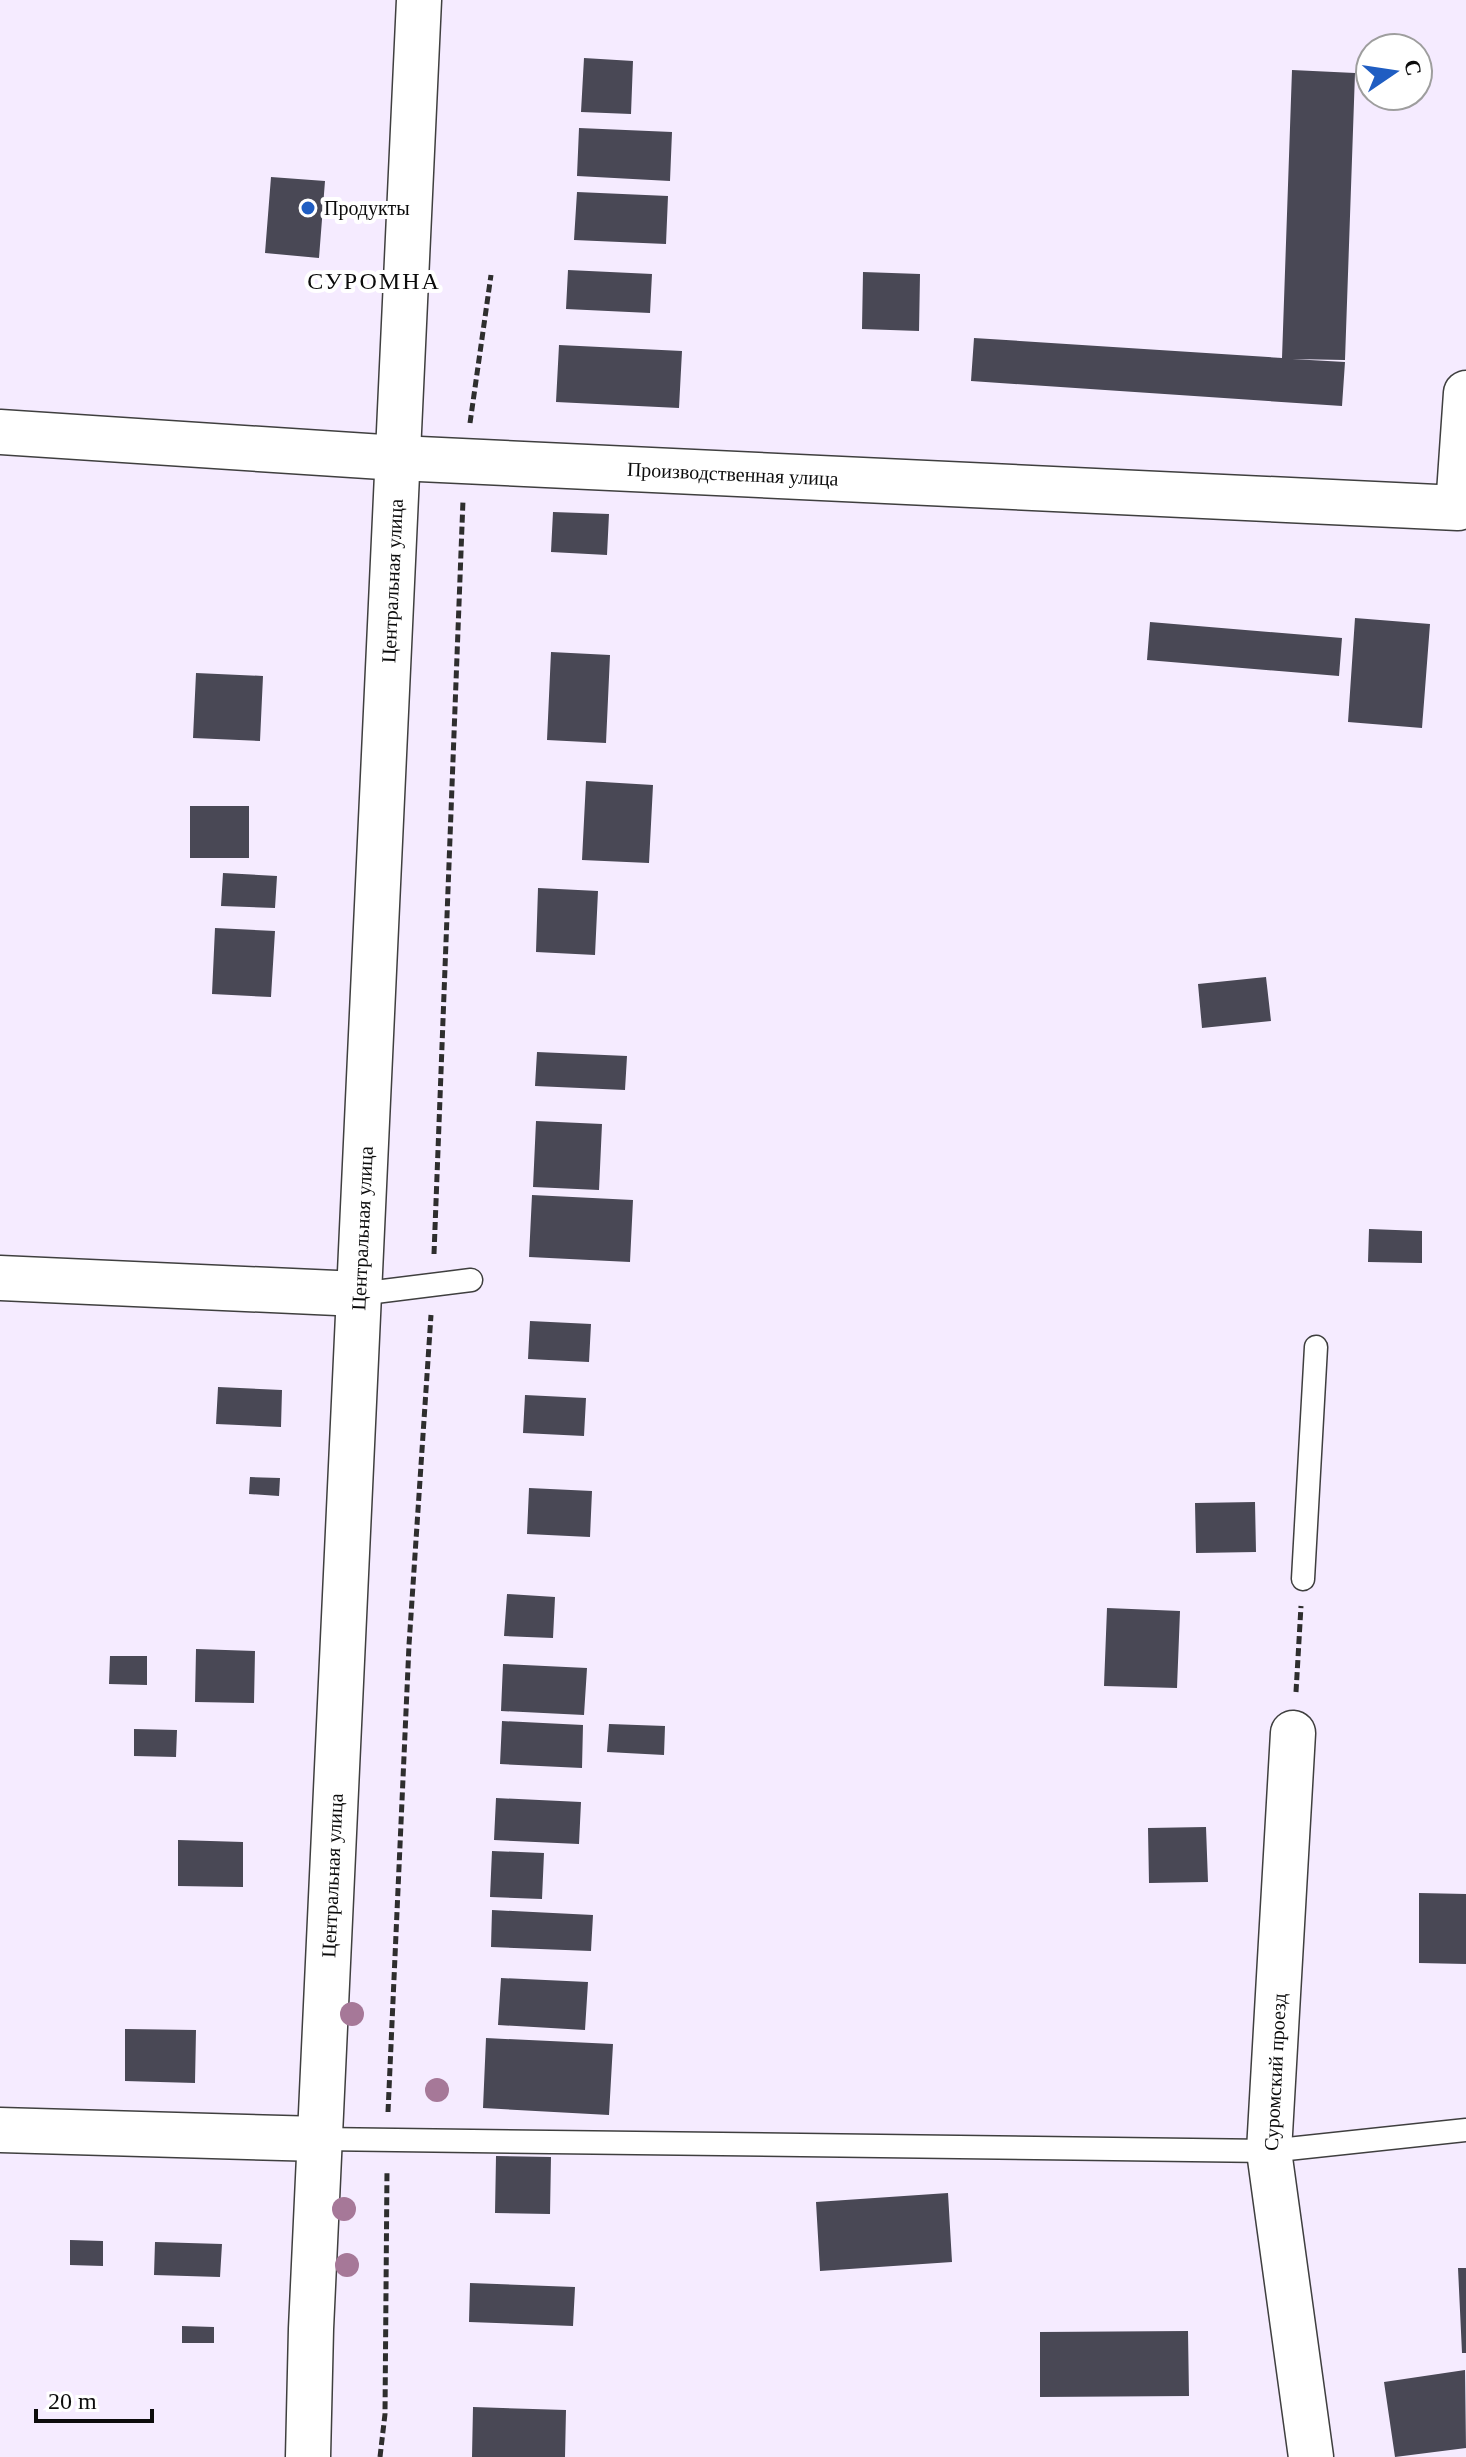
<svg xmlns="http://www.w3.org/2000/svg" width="1466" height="2457" font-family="'Times New Roman',serif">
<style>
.building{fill:#494855}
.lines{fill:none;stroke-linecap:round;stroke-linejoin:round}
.lane-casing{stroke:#3f3f3f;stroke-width:25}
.street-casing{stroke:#3f3f3f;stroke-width:47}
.path{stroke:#2e2e2e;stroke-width:5;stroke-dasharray:8 4;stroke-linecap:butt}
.lane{stroke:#fff;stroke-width:22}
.street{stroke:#fff;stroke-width:44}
.tree{fill:#a67898}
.poi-dot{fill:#1f5dc2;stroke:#fff;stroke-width:3}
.labels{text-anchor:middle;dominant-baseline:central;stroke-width:8;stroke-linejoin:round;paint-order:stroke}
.poi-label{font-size:20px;fill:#0c0c0c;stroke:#fff;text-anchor:start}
.street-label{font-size:20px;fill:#0c0c0c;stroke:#fff}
.quarter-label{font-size:24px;letter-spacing:2px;fill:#0c0c0c;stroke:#fff}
</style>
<rect width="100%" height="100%" fill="#f5ebff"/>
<path class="building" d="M 584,58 L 633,61 L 631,114 L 581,112 Z
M 1292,70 L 1355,73 L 1345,360 L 1292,359 L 1345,362 L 1342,406 L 971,381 L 974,338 L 1282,358 Z
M 579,128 L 672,132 L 670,181 L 577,176 Z
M 271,177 L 325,181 L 319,258 L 265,253 Z
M 577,192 L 668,196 L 666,244 L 574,240 Z
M 568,270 L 652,274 L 650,313 L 566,309 Z
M 863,272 L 920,274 L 919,331 L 862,329 Z
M 559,345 L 682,351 L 679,408 L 556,402 Z
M 553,512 L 609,514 L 607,555 L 551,552 Z
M 1355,618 L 1430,624 L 1422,728 L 1348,722 Z
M 1150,622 L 1342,638 L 1339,676 L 1147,660 Z
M 551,652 L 610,655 L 606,743 L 547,740 Z
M 196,673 L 263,676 L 260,741 L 193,738 Z
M 586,781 L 653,785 L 649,863 L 582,860 Z
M 190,806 L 249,806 L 249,858 L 190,858 Z
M 223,873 L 277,876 L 275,908 L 221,906 Z
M 538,888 L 598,891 L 595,955 L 536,952 Z
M 215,928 L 275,931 L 271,997 L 212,994 Z
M 1266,977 L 1271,1021 L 1202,1028 L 1198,984 Z
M 537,1052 L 627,1056 L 625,1090 L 535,1086 Z
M 536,1121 L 602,1124 L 599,1190 L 533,1187 Z
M 532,1195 L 633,1200 L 630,1262 L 529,1257 Z
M 1369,1229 L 1422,1231 L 1422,1263 L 1368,1262 Z
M 530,1321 L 591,1324 L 589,1362 L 528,1359 Z
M 218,1387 L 282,1390 L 281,1427 L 216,1424 Z
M 525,1395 L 586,1398 L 584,1436 L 523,1433 Z
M 250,1477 L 280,1478 L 279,1496 L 249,1494 Z
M 529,1488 L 592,1491 L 590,1537 L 527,1534 Z
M 1255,1502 L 1256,1552 L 1196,1553 L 1195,1503 Z
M 507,1594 L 555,1597 L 553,1638 L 504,1636 Z
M 1107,1608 L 1180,1611 L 1177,1688 L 1104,1686 Z
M 196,1649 L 255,1651 L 254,1703 L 195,1702 Z
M 110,1656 L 147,1656 L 147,1685 L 109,1684 Z
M 503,1664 L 587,1668 L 584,1715 L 501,1711 Z
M 502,1721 L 583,1725 L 582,1768 L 500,1764 Z
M 609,1724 L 665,1726 L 664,1755 L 607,1752 Z
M 134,1729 L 177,1730 L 176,1757 L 134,1756 Z
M 496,1798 L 581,1802 L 579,1844 L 494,1840 Z
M 1206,1827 L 1208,1882 L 1149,1883 L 1148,1828 Z
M 178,1840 L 243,1842 L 243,1887 L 178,1886 Z
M 492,1851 L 544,1853 L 542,1899 L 490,1897 Z
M 1419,1893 L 1466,1894 L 1466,1964 L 1419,1963 Z
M 492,1910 L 593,1915 L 591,1951 L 491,1947 Z
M 501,1978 L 588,1982 L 585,2030 L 498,2025 Z
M 125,2029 L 196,2030 L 195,2083 L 125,2081 Z
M 486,2038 L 613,2044 L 609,2115 L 483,2108 Z
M 496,2156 L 551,2157 L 550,2214 L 495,2213 Z
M 948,2193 L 952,2262 L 820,2271 L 816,2202 Z
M 70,2240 L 103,2241 L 103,2266 L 70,2265 Z
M 155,2242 L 222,2244 L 220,2277 L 154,2275 Z
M 1458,2268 L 1466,2268 L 1466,2353 L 1462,2353 Z
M 470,2283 L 575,2287 L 573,2326 L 469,2322 Z
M 182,2326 L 214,2327 L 214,2343 L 182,2343 Z
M 1188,2331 L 1189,2396 L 1040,2397 L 1040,2332 Z
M 1465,2370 L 1466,2448 L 1395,2457 L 1384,2382 Z
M 473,2407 L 566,2410 L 565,2457 L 472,2457 Z"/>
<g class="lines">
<g class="lane-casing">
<path id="lane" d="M 359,1294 L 471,1280
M 1303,1579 L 1316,1347
M 320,2139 L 1269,2151 L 1466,2130"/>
</g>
<g class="street-casing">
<g id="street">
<path id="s1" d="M 0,432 L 398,458 L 1458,508 L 1466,393"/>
<path d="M 0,1278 L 359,1294"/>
<path d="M 1293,1733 L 1269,2151 L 1311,2457"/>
<path d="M 0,2130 L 320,2139"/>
<path id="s2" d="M 308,2457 L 311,2329 L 419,0"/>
</g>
</g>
<path class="path" d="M 470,423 L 491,275
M 434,1254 L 463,500
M 1296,1692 L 1301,1606
M 388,2112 L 409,1645 L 431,1315
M 380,2457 L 385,2414 L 387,2170"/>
<use href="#lane" class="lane"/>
<use href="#street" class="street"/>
</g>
<g class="tree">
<circle cx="352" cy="2014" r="12"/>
<circle cx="437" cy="2090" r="12"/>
<circle cx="344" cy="2209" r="12"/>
<circle cx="347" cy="2265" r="12"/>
</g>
<circle class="poi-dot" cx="308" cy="208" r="8"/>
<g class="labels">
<g class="poi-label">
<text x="324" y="208">Продукты</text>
</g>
<g class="street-label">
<text stroke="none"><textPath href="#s1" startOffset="734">Производственная улица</textPath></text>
<text stroke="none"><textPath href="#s2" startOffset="1878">Центральная улица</textPath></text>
<text stroke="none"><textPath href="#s2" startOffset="1230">Центральная улица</textPath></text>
<text stroke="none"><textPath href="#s2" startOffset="582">Центральная улица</textPath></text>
<text transform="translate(1275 2072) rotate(-87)">Суромский проезд</text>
</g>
<g class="quarter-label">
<text x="374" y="281">СУРОМНА</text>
</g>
</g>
<g transform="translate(1394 72) rotate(77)"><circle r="38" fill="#ffffff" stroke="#9e9e9e" stroke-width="2"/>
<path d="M0-6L14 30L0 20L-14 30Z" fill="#1f5dc2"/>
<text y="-12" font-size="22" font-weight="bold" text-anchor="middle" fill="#0c0c0c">С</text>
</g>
<path d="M36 2409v12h116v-12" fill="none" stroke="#0c0c0c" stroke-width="4"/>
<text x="48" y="2409" font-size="24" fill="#0c0c0c" stroke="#ffffff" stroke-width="6" paint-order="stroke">20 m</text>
</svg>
